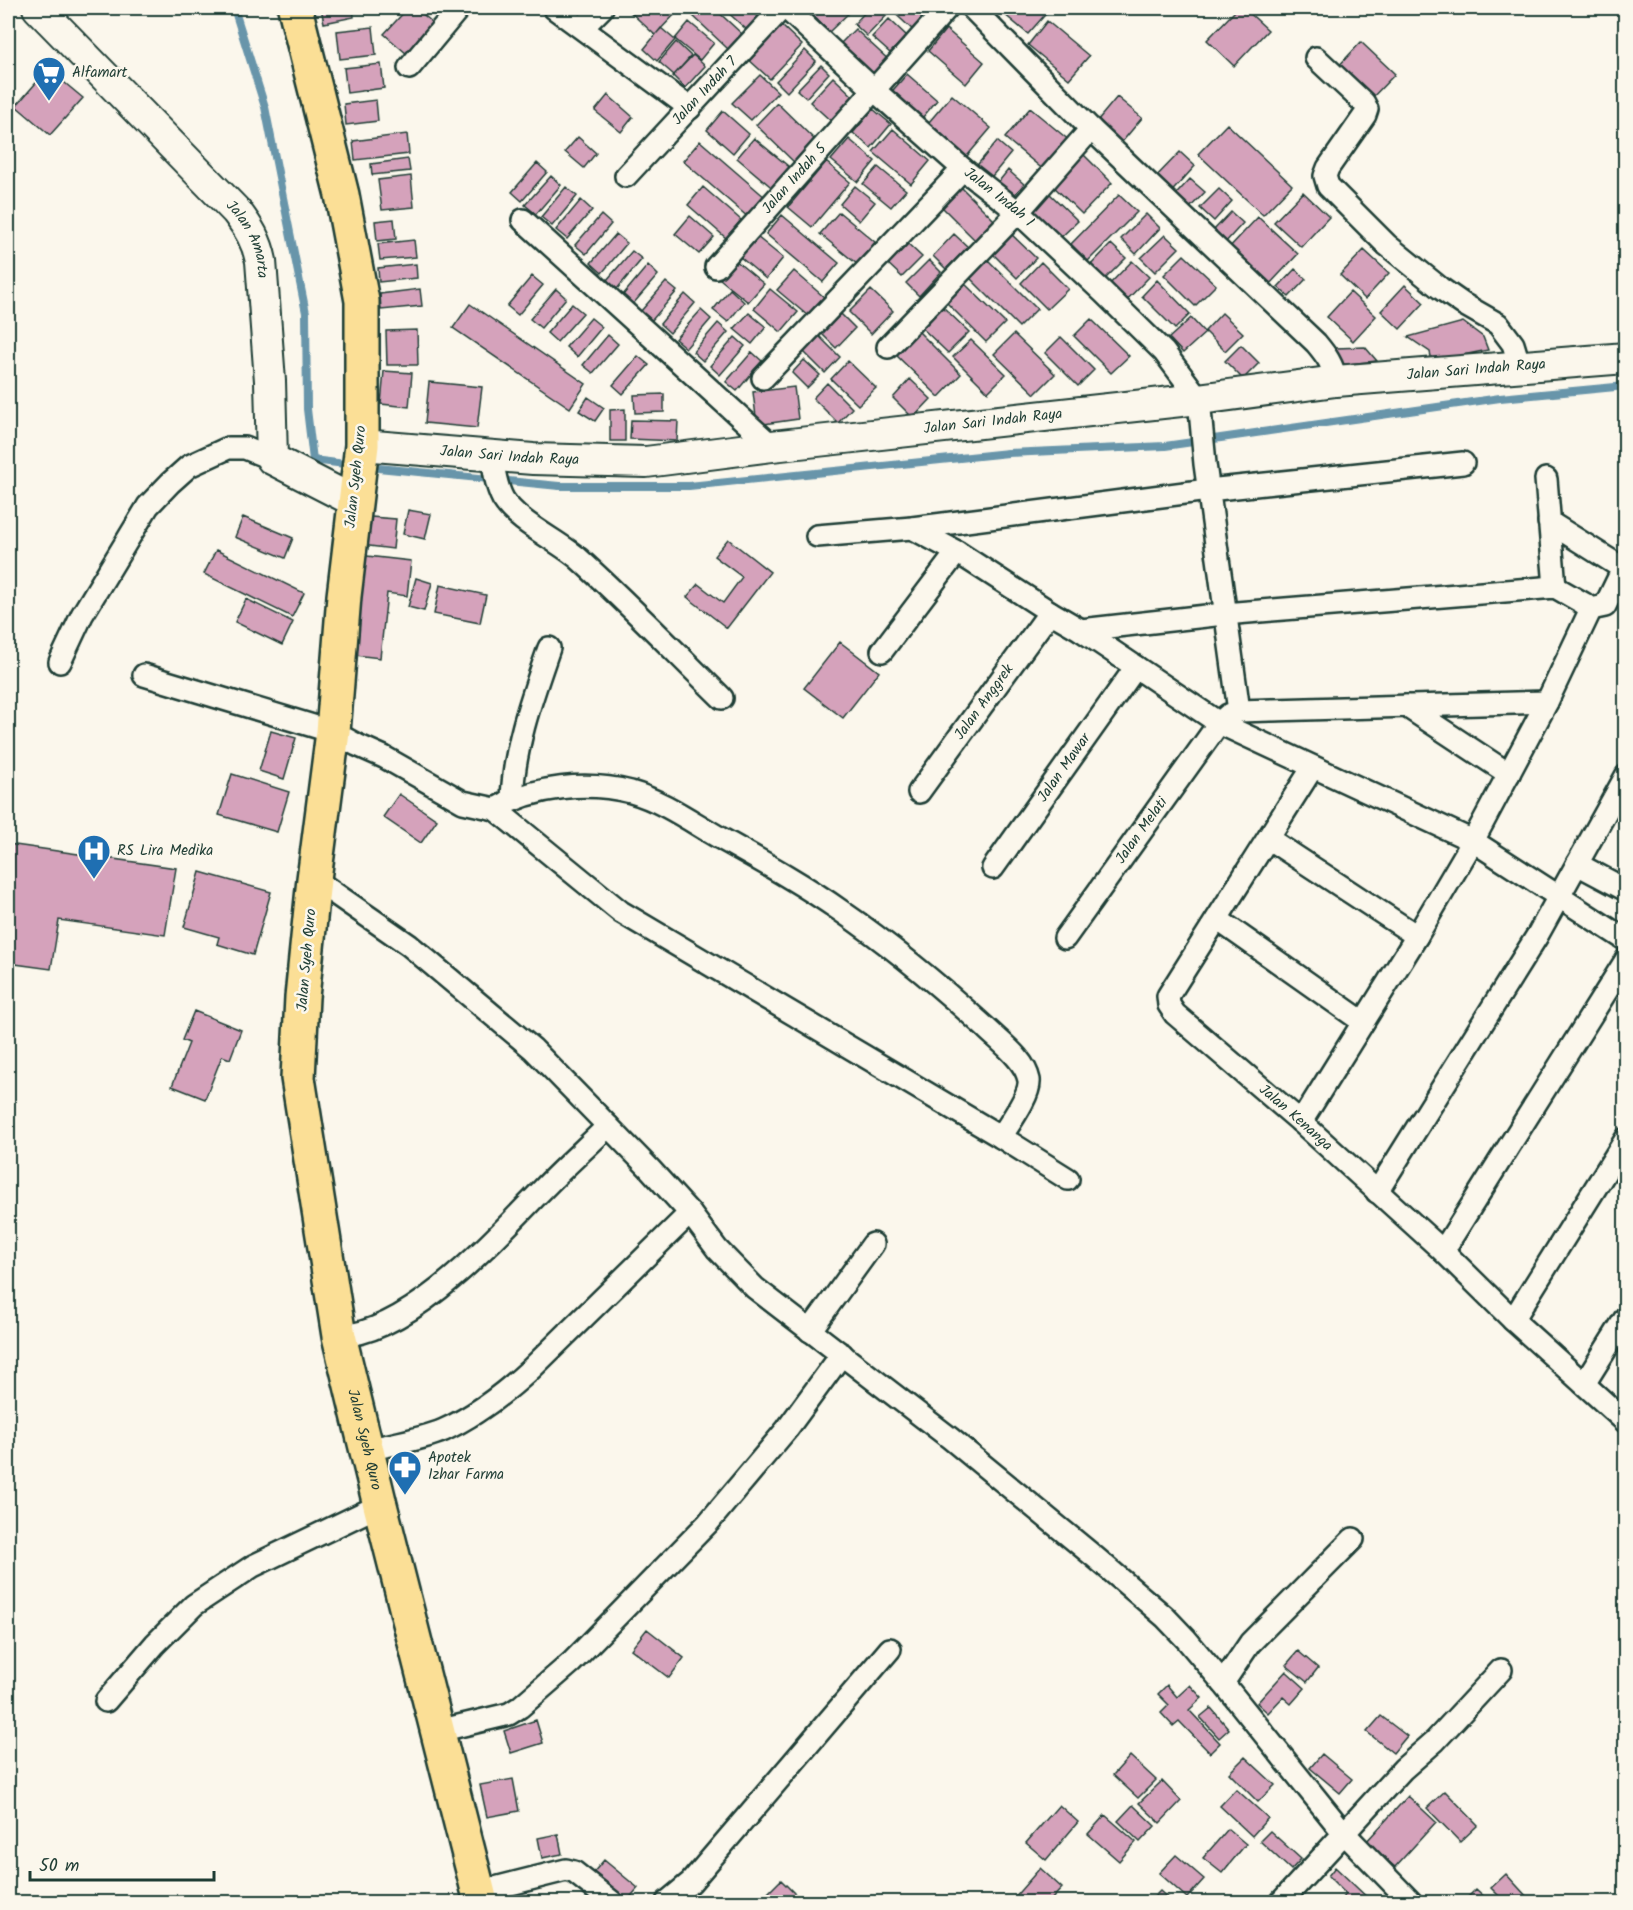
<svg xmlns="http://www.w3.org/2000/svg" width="1633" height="1910" font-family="Kalam,sans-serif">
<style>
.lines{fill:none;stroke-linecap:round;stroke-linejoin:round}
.stream{stroke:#6895aa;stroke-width:8}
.building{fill:#d5a2bb;stroke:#1f3d34;stroke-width:1.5}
.street-casing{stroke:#1f3d34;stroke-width:26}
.secondary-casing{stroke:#1f3d34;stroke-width:34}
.primary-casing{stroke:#1f3d34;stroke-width:38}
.street{stroke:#fbf7ec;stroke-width:21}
.secondary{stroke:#fbf7ec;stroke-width:30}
.primary{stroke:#fbdf96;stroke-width:33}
.labels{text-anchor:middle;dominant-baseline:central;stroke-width:5;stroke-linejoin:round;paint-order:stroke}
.poi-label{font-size:15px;fill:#1f3d34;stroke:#fbf7ec;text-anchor:start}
.street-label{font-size:15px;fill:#1f3d34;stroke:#fbf7ec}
</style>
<rect width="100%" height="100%" fill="#fbf7ec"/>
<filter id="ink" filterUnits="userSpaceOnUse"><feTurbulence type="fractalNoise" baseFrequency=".0167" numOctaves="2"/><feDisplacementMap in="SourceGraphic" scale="12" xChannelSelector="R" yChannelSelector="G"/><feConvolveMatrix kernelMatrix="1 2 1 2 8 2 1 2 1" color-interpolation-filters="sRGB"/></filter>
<g filter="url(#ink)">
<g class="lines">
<path class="stream" d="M 234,8 L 265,107 L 306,313 L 307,409 L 313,460 L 353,465
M 368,467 L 559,486 L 689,486 L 1008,453 L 1165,446 L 1500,398 L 1626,386"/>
</g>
<path class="building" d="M 321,8 L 353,8 L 354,17 L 324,23 Z
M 408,8 L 416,8 L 434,24 L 407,54 L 384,34 Z
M 428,8 L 448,8 L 439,17 Z
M 626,8 L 670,8 L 676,13 L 655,35 Z
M 698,8 L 714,8 L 742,34 L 728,49 L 692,15 Z
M 723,8 L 758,8 L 763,12 L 747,30 Z
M 806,8 L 854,8 L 829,32 Z
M 869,8 L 879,8 L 887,15 L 867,36 L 854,24 Z
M 889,8 L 933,8 L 935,10 L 914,31 Z
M 1009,8 L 1051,8 L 1028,34 L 1004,14 Z
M 1238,8 L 1244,8 L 1268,30 L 1234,66 L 1207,40 Z
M 889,19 L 907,36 L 890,53 L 872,37 Z
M 1047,21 L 1089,56 L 1069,79 L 1028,45 Z
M 689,22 L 714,43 L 700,60 L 675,39 Z
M 780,24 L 802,45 L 770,79 L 747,58 Z
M 373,27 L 376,55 L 340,59 L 337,31 Z
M 661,28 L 675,40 L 657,61 L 644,49 Z
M 855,29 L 891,62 L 870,84 L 834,50 Z
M 946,29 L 984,62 L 966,84 L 928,51 Z
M 676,42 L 691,56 L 674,75 L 659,62 Z
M 1361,42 L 1395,74 L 1369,101 L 1335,70 Z
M 805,50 L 816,61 L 787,92 L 776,81 Z
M 693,55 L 705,66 L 685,88 L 673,76 Z
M 381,64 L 384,88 L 347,93 L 344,68 Z
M 821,65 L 829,73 L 806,98 L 797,90 Z
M 48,69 L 83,98 L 50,135 L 16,106 Z
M 907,74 L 937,100 L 918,123 L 887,97 Z
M 760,75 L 778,92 L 751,120 L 732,103 Z
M 833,77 L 856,99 L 833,123 L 810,102 Z
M 608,95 L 633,117 L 621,132 L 595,111 Z
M 952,95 L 991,128 L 962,162 L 923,129 Z
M 1117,97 L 1142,118 L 1117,148 L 1092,127 Z
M 376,100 L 378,121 L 346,125 L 344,104 Z
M 777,103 L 817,142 L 796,164 L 756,125 Z
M 1030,108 L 1070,141 L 1045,171 L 1005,138 Z
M 873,109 L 891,124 L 871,148 L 853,133 Z
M 723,111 L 749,134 L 733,153 L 707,130 Z
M 1227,124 L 1292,185 L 1263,215 L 1198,154 Z
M 893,129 L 930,161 L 911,184 L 873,152 Z
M 407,134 L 409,154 L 355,160 L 353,141 Z
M 578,137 L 596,153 L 584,168 L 565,152 Z
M 754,138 L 793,170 L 776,191 L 737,158 Z
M 849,139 L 875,161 L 858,182 L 831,160 Z
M 700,141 L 766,198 L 749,218 L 683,161 Z
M 997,141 L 1011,153 L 988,181 L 974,169 Z
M 1081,152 L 1112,183 L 1082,214 L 1050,183 Z
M 1180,152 L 1195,166 L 1167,197 L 1151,182 Z
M 408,159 L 410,171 L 372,175 L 371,164 Z
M 826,162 L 850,182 L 812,227 L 788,207 Z
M 537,163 L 547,172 L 522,201 L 512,192 Z
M 878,167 L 906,190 L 891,207 L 863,184 Z
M 1008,170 L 1024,184 L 1012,198 L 996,185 Z
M 411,176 L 414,207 L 382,210 L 378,180 Z
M 551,176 L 561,185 L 536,214 L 525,205 Z
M 1190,179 L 1205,192 L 1184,214 L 1170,201 Z
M 855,186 L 875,202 L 859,221 L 840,204 Z
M 566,187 L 577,196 L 552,226 L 541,217 Z
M 703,187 L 741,220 L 726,238 L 688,205 Z
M 961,187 L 994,220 L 975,240 L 942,207 Z
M 1219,189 L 1232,201 L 1214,221 L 1200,208 Z
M 1048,192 L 1078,221 L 1057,241 L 1028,212 Z
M 1303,192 L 1329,217 L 1301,247 L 1274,222 Z
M 1119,195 L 1137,212 L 1088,261 L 1071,244 Z
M 581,200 L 592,210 L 567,239 L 556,230 Z
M 839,212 L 875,242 L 857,264 L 820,234 Z
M 1231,212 L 1243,223 L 1224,244 L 1212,232 Z
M 1146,214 L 1160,228 L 1136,254 L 1121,239 Z
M 601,215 L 611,224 L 586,254 L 575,245 Z
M 782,215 L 839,263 L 823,282 L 766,234 Z
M 690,216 L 714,237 L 699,254 L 675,234 Z
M 1258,217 L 1298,254 L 1267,287 L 1227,250 Z
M 394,219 L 396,239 L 377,241 L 375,221 Z
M 1008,231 L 1036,258 L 1017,278 L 989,250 Z
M 616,234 L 627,243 L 602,273 L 591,263 Z
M 954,234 L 968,247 L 946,269 L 933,256 Z
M 1165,235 L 1179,248 L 1155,272 L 1141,258 Z
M 757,237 L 783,258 L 766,279 L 740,257 Z
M 414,240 L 416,257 L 380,260 L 378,244 Z
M 904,240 L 922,257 L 902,277 L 884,260 Z
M 1111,244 L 1126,258 L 1099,285 L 1085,271 Z
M 1364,250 L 1389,273 L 1365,299 L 1340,275 Z
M 632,251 L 642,259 L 617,289 L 607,280 Z
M 1184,255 L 1216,285 L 1195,306 L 1164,275 Z
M 985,257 L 1037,309 L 1019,327 L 967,275 Z
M 735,260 L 764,284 L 748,302 L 720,279 Z
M 929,260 L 941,272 L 919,296 L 906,283 Z
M 1132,261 L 1149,277 L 1121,306 L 1104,290 Z
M 1041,262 L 1068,289 L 1047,309 L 1021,283 Z
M 416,264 L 417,278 L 379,282 L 378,268 Z
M 648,265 L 658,275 L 633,304 L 623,295 Z
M 1295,269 L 1306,279 L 1289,297 L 1278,287 Z
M 794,271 L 824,297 L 808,316 L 777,290 Z
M 532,276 L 543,285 L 518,315 L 507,306 Z
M 1157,280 L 1190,314 L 1175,329 L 1142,296 Z
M 666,282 L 677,291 L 652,320 L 641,311 Z
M 964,283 L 1005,323 L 986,342 L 946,302 Z
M 1405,285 L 1424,303 L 1400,329 L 1381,311 Z
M 420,289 L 422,306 L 381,310 L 380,294 Z
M 556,289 L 566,298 L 541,328 L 530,319 Z
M 730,289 L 744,302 L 728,322 L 713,310 Z
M 770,289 L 798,312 L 781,332 L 754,309 Z
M 871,290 L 893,311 L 871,334 L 849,312 Z
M 1350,292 L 1376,316 L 1353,341 L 1327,317 Z
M 685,294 L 695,303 L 670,333 L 660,324 Z
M 470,304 L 586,384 L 570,408 L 453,328 Z
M 572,304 L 583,313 L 557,342 L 547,333 Z
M 942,306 L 969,332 L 948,353 L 921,327 Z
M 701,310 L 711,319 L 686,348 L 675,339 Z
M 749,313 L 766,327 L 752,344 L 734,329 Z
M 1222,313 L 1243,333 L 1225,351 L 1205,331 Z
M 841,314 L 855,328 L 836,348 L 822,334 Z
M 591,318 L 602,327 L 577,357 L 566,347 Z
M 1191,318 L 1205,333 L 1183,353 L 1169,338 Z
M 1091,319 L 1129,356 L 1111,373 L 1074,336 Z
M 1463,322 L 1483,337 L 1488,350 L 1432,361 L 1430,352 L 1408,337 Z
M 718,323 L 728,332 L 703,361 L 693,352 Z
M 417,330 L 418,365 L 387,365 L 386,331 Z
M 917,330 L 961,374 L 939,397 L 894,353 Z
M 1014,334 L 1055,374 L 1035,394 L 994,354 Z
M 608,335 L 618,344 L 593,373 L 583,365 Z
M 818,335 L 840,357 L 825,373 L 802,350 Z
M 735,337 L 745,346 L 720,375 L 710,366 Z
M 1061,337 L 1094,370 L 1078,386 L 1045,353 Z
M 971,340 L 1006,374 L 988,392 L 953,357 Z
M 1241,345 L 1259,363 L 1243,379 L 1225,361 Z
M 1365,347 L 1377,361 L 1337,365 L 1336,348 Z
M 752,352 L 762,361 L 737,391 L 726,382 Z
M 638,356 L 649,365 L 623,394 L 613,385 Z
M 804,360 L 820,375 L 807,388 L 792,373 Z
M 848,361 L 876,388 L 858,405 L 831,379 Z
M 384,371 L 412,373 L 409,407 L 381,404 Z
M 910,379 L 931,399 L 913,418 L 893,398 Z
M 429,382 L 482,387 L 477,428 L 425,423 Z
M 827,383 L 852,408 L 838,423 L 813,398 Z
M 794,387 L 798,419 L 757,425 L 753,392 Z
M 664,394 L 664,412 L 635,413 L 634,395 Z
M 588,397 L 604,408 L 595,421 L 579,411 Z
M 625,409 L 625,441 L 610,441 L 610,410 Z
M 631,420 L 678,421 L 677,441 L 630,439 Z
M 408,510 L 431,514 L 425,539 L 403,534 Z
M 358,516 L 396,519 L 393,549 L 354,544 Z
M 243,517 L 293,538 L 285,558 L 235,537 Z
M 728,539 L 770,572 L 727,628 L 687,597 L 698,584 L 723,603 L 742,577 L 714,556 Z
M 216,550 L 304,593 L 292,617 L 204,574 Z
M 358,555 L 411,561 L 407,596 L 387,593 L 380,658 L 347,654 Z
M 416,578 L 432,583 L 424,611 L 408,607 Z
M 440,585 L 486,595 L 480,623 L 434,614 Z
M 246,599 L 293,622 L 282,645 L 235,622 Z
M 840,642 L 879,672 L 843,718 L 804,688 Z
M 271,731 L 296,738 L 284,779 L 259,771 Z
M 232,774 L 289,792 L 277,832 L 219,815 Z
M 399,794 L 437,820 L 421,843 L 383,817 Z
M 8,844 L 176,868 L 165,935 L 59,920 L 51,969 L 8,963 Z
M 200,872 L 271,892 L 253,955 L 217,944 L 219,937 L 184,927 Z
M 194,1011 L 241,1030 L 230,1059 L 222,1056 L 205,1099 L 172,1086 L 189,1043 L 182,1040 Z
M 647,1629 L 684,1658 L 669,1678 L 631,1649 Z
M 1298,1651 L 1318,1668 L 1307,1682 L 1286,1665 Z
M 1286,1671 L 1305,1688 L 1291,1704 L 1283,1697 L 1268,1713 L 1257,1703 Z
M 1167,1685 L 1177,1697 L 1190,1685 L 1202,1698 L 1189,1710 L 1220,1743 L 1210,1753 L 1179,1721 L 1173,1726 L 1161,1713 L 1169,1705 L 1158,1694 Z
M 1211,1708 L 1229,1729 L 1219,1738 L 1200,1717 Z
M 1381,1716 L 1407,1736 L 1393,1753 L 1367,1732 Z
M 536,1720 L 543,1743 L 511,1753 L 504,1731 Z
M 1322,1754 L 1352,1779 L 1340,1793 L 1310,1768 Z
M 1130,1756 L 1156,1780 L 1138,1798 L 1113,1775 Z
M 1245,1757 L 1275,1785 L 1258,1802 L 1229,1773 Z
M 513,1779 L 519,1811 L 487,1817 L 480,1785 Z
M 1162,1781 L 1181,1801 L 1160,1823 L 1139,1803 Z
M 1236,1789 L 1268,1818 L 1252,1836 L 1220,1806 Z
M 1445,1791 L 1478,1825 L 1460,1842 L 1427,1808 Z
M 1408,1796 L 1436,1822 L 1395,1867 L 1366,1842 Z
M 1059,1805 L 1078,1822 L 1046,1860 L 1026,1843 Z
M 1133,1805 L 1155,1826 L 1140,1842 L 1118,1821 Z
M 1105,1815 L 1136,1842 L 1119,1861 L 1088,1834 Z
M 1228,1829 L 1246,1844 L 1222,1873 L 1203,1858 Z
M 1270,1831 L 1301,1859 L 1291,1870 L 1260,1841 Z
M 558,1834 L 562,1854 L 542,1858 L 538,1838 Z
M 1176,1855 L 1204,1879 L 1187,1898 L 1159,1873 Z
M 604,1860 L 638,1888 L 627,1901 L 593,1873 Z
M 1335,1867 L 1372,1902 L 1345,1902 L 1341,1899 L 1346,1894 L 1328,1876 Z
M 1040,1868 L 1062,1888 L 1050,1901 L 1051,1902 L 1018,1902 L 1013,1899 Z
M 1506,1874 L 1528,1898 L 1523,1902 L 1505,1902 L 1491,1888 Z
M 781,1880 L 798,1897 L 793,1902 L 761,1902 L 760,1901 Z
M 1476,1889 L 1490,1902 L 1464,1901 Z
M 1160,1891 L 1172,1902 L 1149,1902 Z"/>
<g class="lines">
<g class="street-casing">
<g id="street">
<path d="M 554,8 L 690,108"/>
<path id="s1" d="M 786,8 L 874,90 L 963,169 L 1018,212 L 1103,292 L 1164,352 L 1199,399 L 1205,464 L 1239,711"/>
<path d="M 972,8 L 1091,129 L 1316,343 C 1326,355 1333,364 1336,381"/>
<path d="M 583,27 L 602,8"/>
<path d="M 1316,58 L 1364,103 L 1367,109 L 1365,115 L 1328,168 L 1325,176 L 1328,186 L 1387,245 L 1440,288 L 1463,304 L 1498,324 L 1513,344 L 1520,367"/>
<path d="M 409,68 L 459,8"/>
<path id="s2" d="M 626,176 L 782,8"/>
<path d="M 523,220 L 772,446"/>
<path id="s3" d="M 716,267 L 947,8"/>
<path d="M 888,347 L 1018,212 L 1091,129"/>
<path d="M 763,378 L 963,169"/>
<path d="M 492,455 C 494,470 496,486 503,499 C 517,522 557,540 578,558 C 628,603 674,651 722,698"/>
<path d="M 1546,479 L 1555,587"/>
<path d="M 1549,522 L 1616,564 L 1622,571 L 1605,606 L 1591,609"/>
<path d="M 912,528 L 957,552 L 1050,612 L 1081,630 L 1219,723 L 1473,841 L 1626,940"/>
<path d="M 817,536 L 912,528 L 1208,490 L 1463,463"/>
<path d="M 1081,630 L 1224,614 L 1555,587 L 1583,603 L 1591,609 L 1547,702 L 1473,841 L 1417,936 L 1301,1122"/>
<path d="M 882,651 L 957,552"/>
<path d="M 60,662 L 82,615 L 148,506 L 170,483 L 189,466 L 228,448 L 245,448 L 272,459"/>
<path d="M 144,675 L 333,732 L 357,745 L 384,757 L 463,802 L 495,809 L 621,912 L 1001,1137 L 1068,1179"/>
<path d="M 1406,706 L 1509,774"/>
<path id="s4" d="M 1313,767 L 1168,996 L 1169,1005 L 1175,1014 L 1301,1122 L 1443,1251 L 1513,1320 L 1626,1422"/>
<path id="s5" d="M 919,792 L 1050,612"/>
<path d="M 512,799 C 514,746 532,697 549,648"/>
<path d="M 495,809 C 534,786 587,781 631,792 C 663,801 692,822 720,838 C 761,861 803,884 841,911 C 892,946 940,986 986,1028 C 1000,1042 1025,1059 1029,1080 C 1031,1094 1009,1124 1001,1137"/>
<path d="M 1269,839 L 1417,936"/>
<path d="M 1577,864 L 1626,890"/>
<path id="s6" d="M 993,868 L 1136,667"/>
<path d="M 314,879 L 409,945 L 533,1049 L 650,1169 L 690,1213 L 717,1249 L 755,1288 L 950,1438 L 1096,1558 L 1165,1617 L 1186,1639 L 1223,1683 L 1343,1832 L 1411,1902"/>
<path d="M 1217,919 L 1363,1022"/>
<path id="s7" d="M 1065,938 L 1219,723 L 1228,715 L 1239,711 L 1547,702"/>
<path d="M 1377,1192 L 1537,936 L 1626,776"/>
<path d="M 1443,1251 L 1626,960"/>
<path d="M 1513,1320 L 1626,1139"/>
<path d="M 810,1331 L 873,1244"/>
<path d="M 339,1336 C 411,1333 495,1238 543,1189 C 564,1167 587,1147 608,1126"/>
<path d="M 1584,1384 L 1626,1317"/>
<path d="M 367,1450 C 391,1444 421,1440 444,1430 C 477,1415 505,1393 532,1368 L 690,1213"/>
<path d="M 1223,1683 L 1250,1643 L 1353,1539"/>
<path d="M 106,1701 L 155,1644 L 194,1605 L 253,1566 L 380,1505"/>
<path d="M 438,1731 L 509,1714 L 520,1707 L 572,1662 L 708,1523 L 787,1429 L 842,1354"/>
<path d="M 479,1892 L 566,1870 L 574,1872 L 612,1902"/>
<path d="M 667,1902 L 691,1882 L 890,1649"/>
<path d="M 1281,1902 L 1403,1769 L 1435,1741 L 1501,1670"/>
</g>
</g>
<g class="secondary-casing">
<g id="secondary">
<path id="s8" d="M 38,8 L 236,211 C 249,228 257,241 261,261 L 270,381 L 272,459 L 354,501"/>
<path id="s9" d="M 362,445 L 533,459 L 646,462 L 772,446 L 1199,399 L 1336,381 L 1626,358"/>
</g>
</g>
<g class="primary-casing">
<g id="primary">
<path id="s10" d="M 295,8 L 342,195 L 362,301 L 362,445 L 344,596 L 333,732 L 314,879 L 302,997 L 298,1078 L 339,1336 L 380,1505 L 481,1902"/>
</g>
</g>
<use href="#street" class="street"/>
<use href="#secondary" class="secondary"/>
<use href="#primary" class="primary"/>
</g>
</g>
<defs>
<g id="supermarket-pin" transform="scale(1.725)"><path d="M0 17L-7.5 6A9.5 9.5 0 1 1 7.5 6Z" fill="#1f6fb2" stroke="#fbf7ec"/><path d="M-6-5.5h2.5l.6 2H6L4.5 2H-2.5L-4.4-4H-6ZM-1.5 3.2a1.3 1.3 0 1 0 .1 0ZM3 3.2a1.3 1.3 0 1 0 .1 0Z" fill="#fff"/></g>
<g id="hospital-pin" transform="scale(1.725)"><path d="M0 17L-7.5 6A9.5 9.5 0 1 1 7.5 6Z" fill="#1f6fb2" stroke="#fbf7ec"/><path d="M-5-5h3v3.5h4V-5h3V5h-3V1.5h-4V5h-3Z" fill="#fff"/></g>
<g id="pharmacy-pin" transform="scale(1.725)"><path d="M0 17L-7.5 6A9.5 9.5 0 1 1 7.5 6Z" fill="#1f6fb2" stroke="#fbf7ec"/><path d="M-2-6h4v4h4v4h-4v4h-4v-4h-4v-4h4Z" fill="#fff"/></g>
</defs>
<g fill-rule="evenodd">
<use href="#supermarket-pin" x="49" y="73"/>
<use href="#hospital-pin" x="94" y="851"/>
<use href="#pharmacy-pin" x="405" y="1467"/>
</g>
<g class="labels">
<g class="poi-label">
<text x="72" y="73">Alfamart</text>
<text x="117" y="851">RS Lira Medika</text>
<text x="428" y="1458">Apotek<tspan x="428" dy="17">Izhar Farma</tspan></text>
</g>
<g class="street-label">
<text stroke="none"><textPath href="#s2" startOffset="116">Jalan Indah 7</textPath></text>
<text stroke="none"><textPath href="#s3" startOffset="118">Jalan Indah 5</textPath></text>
<text stroke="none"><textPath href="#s1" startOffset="285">Jalan Indah 1</textPath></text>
<text stroke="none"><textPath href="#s8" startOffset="315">Jalan Amarta</textPath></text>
<text stroke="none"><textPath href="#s9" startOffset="1120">Jalan Sari Indah Raya</textPath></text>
<text stroke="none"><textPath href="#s9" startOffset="634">Jalan Sari Indah Raya</textPath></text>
<text stroke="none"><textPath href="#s9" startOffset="148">Jalan Sari Indah Raya</textPath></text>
<text transform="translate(356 477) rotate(-84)">Jalan Syeh Quro</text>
<text stroke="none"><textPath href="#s5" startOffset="111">Jalan Anggrek</textPath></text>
<text stroke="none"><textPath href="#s6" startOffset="123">Jalan Mawar</textPath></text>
<text stroke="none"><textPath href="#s7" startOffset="132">Jalan Melati</textPath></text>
<text transform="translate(307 960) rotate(-85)">Jalan Syeh Quro</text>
<text stroke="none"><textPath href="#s4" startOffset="450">Jalan Kenanga</textPath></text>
<text stroke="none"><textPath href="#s10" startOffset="1449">Jalan Syeh Quro</textPath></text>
</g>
</g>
<rect width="1633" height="1910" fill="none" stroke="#fbf7ec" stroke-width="30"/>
<rect x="15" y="15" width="1603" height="1880" fill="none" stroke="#1f3d34" stroke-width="2" filter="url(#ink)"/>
<path d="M30 1871v9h184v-9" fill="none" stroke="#1f3d34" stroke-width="3"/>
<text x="39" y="1871" font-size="18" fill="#1f3d34" stroke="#fbf7ec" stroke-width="4.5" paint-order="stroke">50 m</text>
</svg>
